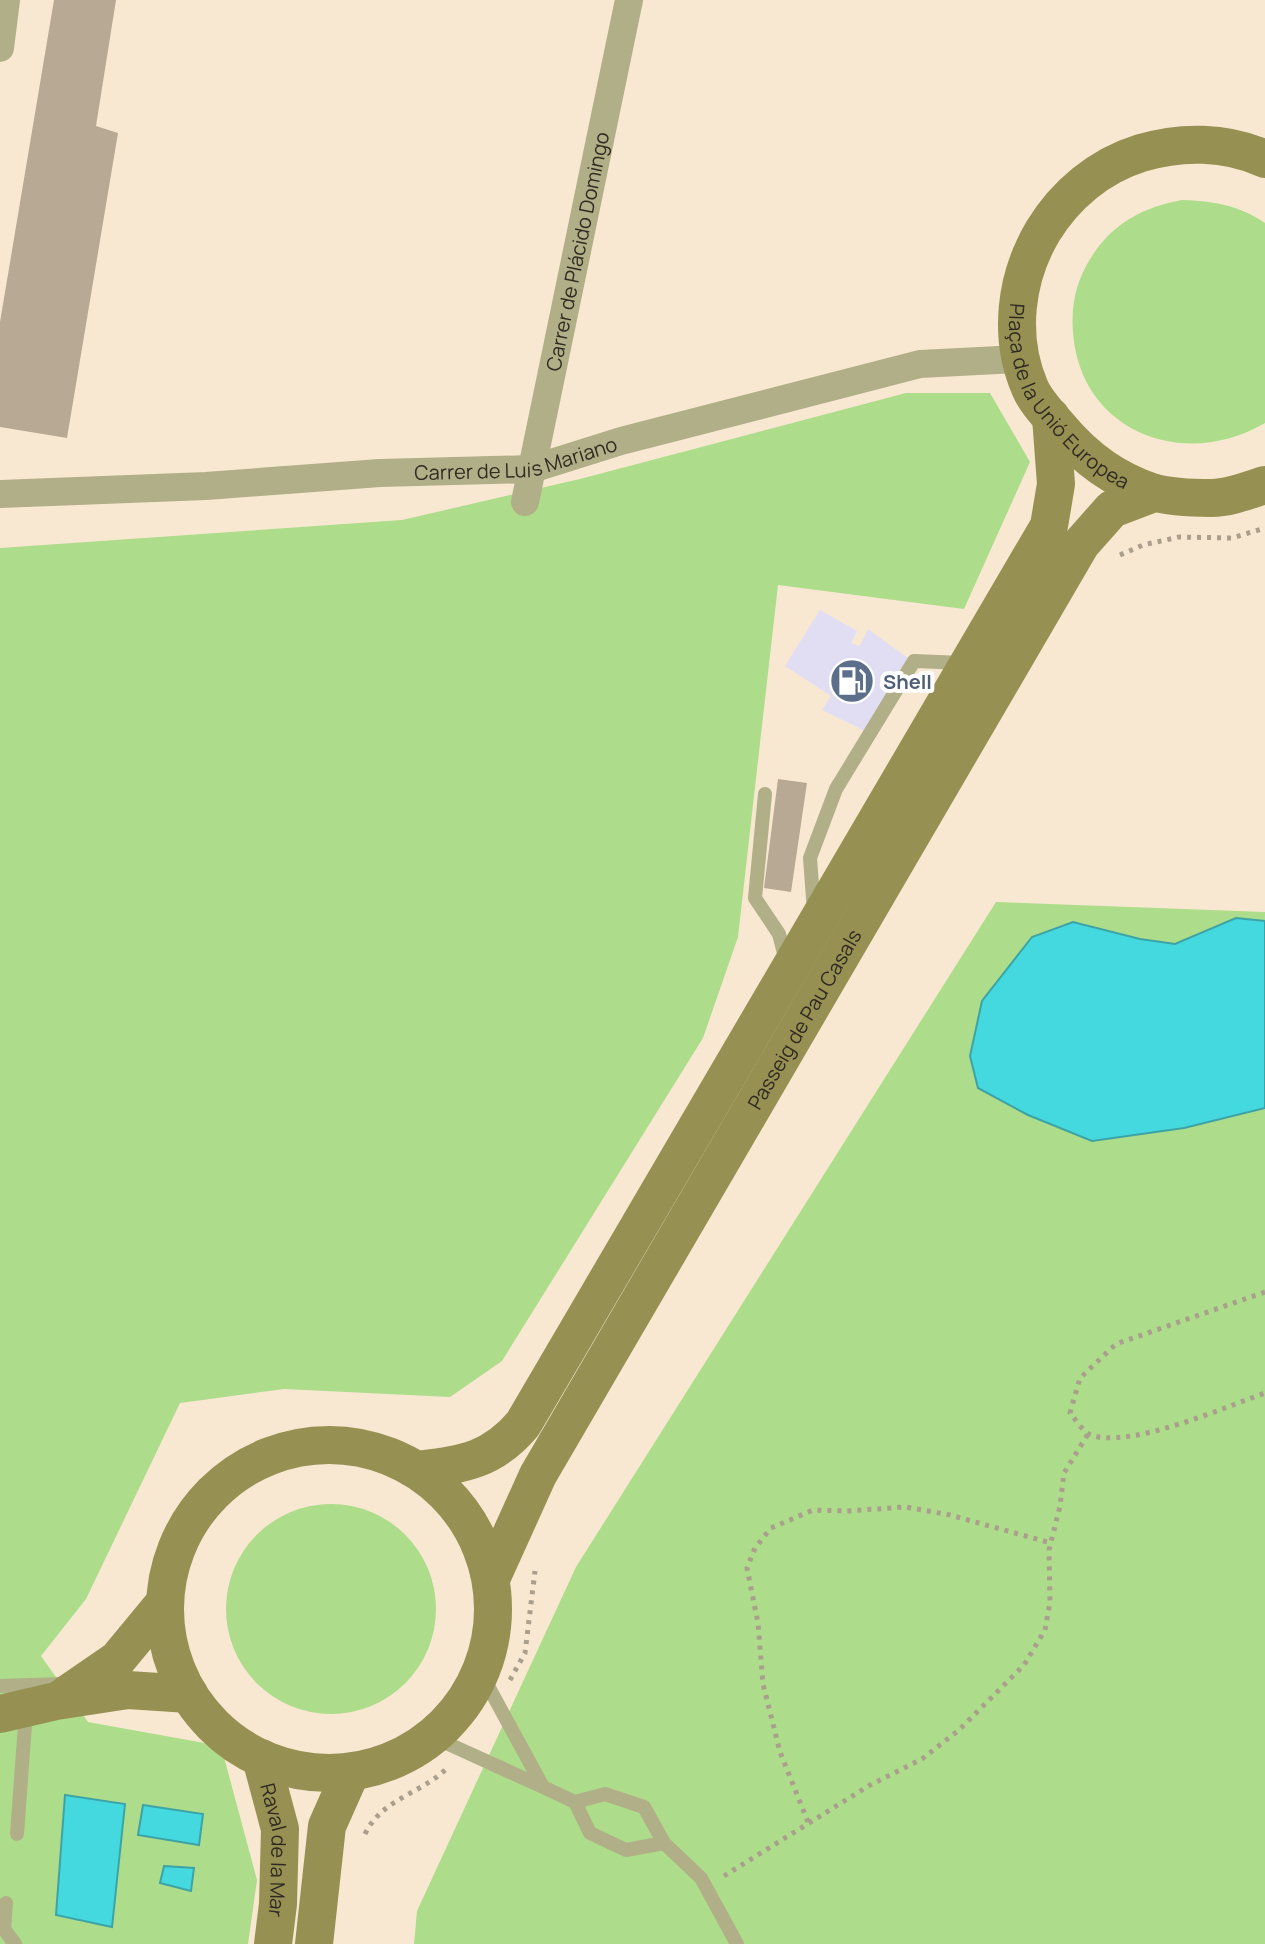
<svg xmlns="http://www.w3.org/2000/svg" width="1265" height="1944" font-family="Manrope,sans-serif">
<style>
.commercial{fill:#e1def4}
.green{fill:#addc8b}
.water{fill:#43d9df;stroke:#3da4a6;stroke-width:2}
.building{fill:#b8a994}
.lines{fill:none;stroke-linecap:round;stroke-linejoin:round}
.path{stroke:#aa9e8d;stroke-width:5;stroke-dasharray:4 6;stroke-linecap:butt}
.lane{stroke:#b1af87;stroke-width:14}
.street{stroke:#b1af87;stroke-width:28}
.secondary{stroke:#969153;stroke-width:38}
.labels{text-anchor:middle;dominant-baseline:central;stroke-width:8;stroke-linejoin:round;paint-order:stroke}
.street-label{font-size:20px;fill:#302a22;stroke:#fff}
.service-label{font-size:20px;font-weight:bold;fill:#4e5e75;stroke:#fff;text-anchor:start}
</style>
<rect width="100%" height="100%" fill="#f8e8d2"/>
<path class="commercial" d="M 820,610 L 857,631 L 851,643 L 860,646 L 868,629 L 909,659 L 867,732 L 822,710 L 831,696 L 785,666 Z"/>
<path class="green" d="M 1182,200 C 1213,201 1239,205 1265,223 L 1265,423 C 1184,471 1080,432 1073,332 C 1071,303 1076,281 1092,256 C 1113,223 1144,207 1182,200 Z
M 906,393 L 990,393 L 1030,462 L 964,609 L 778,585 L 738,937 L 703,1038 L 502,1361 L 450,1397 L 284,1389 L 180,1403 L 86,1599 L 41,1656 L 88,1722 L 221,1746 L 257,1880 L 248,1944 L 0,1944 L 0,548 L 402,520 L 580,479 Z
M 996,902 L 1265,912 L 1265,1944 L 414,1944 L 417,1911 L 576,1567 Z
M226 1609a105 105 0 1 1 210 0a105 105 0 1 1-210 0Z"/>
<path class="water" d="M 1236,918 L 1265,921 L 1265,1108 L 1184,1128 L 1092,1141 L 1028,1115 L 978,1088 L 970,1056 L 982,1001 L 1032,937 L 1073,922 L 1140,939 L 1175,944 Z
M 65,1795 L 125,1804 L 112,1927 L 56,1915 Z
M 143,1805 L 203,1814 L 199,1845 L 138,1835 Z
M 164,1866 L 194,1868 L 191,1891 L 160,1883 Z"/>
<path class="building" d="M 54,0 L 116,0 L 96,126 L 118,133 L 67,438 L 0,427 L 0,322 Z
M 778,779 L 807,783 L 791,892 L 764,888 Z"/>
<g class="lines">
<path class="path" d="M 1120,555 L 1143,545 L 1179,537 L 1232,538 L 1265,528
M 1265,1292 L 1116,1344 L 1080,1378 L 1070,1413 C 1076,1420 1083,1432 1091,1435 C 1130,1449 1225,1407 1265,1393
M 510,1680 L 525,1653 L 535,1571
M 808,1822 L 780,1752 L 763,1684 L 758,1623 L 747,1568 L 755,1548 L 771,1528 L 813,1510 L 846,1511 L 906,1507 L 950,1515 L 1051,1543
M 365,1834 C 383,1797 423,1794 449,1766
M 724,1876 L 870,1785 L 922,1759 L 959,1730 L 1024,1665 L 1045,1630 L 1050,1602 L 1049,1550 L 1060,1506 L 1064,1473 L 1088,1434"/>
<path class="lane" d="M 765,794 L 755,898 L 779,934 L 786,961
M 814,912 L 810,858 L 836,789 L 914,661 L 964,663
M 0,1686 L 61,1684
M 433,1737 L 543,1787 L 481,1673
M 543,1787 L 575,1802 L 590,1833 L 626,1850 L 664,1843 L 644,1807 L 605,1794 L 575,1802
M 17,1834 L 26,1711
M 664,1843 L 701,1878 L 737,1944
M 6,1903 L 4,1929 L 15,1944"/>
<g class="street">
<path d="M 0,48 L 6,0"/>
<path id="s1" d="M 0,494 L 206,486 L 380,473 L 532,469 L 621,441 L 920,364 L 1020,359"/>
<path id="s2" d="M 525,502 L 629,0"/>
</g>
<g class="secondary">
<path id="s3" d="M 1265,159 C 1226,141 1181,141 1141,153 C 1099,166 1065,195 1043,231 C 1015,278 1008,337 1030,388 C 1036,402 1049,415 1059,427 C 1084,457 1114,480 1152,492 C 1169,497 1194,498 1212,498 C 1229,498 1249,490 1265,485"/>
<circle cx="329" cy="1609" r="164"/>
<path d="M 417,1470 C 463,1464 492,1461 523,1424 L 1049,526 L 1056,484 L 1051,417"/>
<path id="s4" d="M 491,1579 L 538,1475 L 1081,544 L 1112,509 L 1154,493"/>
<path d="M 66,1695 L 117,1660 L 165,1602"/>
<path d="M 0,1714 L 56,1701 L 128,1690 L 189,1694"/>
<path id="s5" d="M 261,1758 L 280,1829 L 278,1904 L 273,1944"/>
<path d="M 314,1944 L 327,1826 L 351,1772"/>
</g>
</g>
<defs>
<g id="fuel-disc" transform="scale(2.3)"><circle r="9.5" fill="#5c6f8a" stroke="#fff"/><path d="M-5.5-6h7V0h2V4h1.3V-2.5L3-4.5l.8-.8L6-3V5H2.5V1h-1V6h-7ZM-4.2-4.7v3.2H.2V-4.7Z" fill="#fff"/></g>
</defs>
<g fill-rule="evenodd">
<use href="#fuel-disc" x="852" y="681"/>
</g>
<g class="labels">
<g class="street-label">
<text stroke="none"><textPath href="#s2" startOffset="256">Carrer de Plácido Domingo</textPath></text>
<text stroke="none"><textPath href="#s3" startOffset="444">Plaça de la Unió Europea</textPath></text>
<text stroke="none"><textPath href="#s1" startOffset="518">Carrer de Luis Mariano</textPath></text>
<text stroke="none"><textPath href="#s4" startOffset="642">Passeig de Pau Casals</textPath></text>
<text stroke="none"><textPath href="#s5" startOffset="94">Raval de la Mar</textPath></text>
</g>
<g class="service-label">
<text x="883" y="681">Shell</text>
</g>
</g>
</svg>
